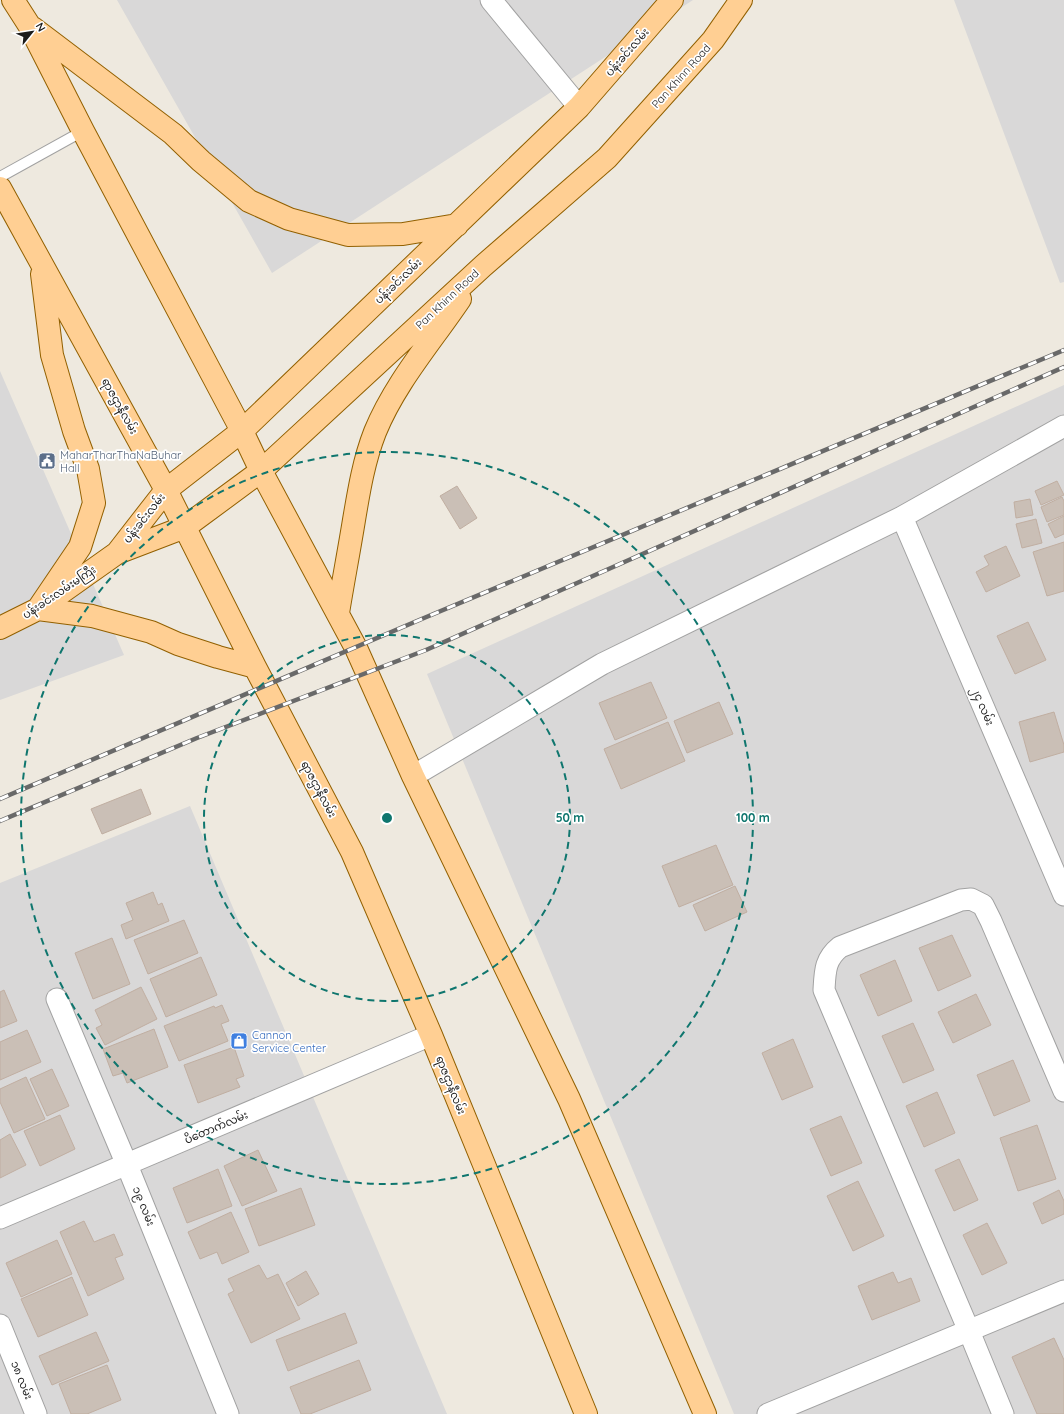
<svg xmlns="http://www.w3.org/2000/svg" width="1064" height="1414" font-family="Quicksand,'Noto Sans Myanmar',sans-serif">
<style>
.residential{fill:#d9d8d8}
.building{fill:#cabfb6;stroke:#c0aea1}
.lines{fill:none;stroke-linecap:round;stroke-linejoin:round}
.lane-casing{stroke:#a2a2a2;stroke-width:12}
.street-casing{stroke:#a2a2a2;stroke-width:23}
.primary-casing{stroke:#926000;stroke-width:24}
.lane{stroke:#fff;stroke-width:10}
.street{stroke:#fff;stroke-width:21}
.primary{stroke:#ffcf93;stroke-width:22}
.rail-casing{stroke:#696969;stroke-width:4.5}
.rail{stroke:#fff;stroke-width:3;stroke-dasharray:9;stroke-linecap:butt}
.ring{fill:none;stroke:#0f766e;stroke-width:2;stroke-dasharray:7 5}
.labels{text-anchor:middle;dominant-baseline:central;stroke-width:3.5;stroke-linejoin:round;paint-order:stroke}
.street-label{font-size:11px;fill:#1b1b1b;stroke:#fff}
.service-label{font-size:11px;fill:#4e5e75;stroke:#fff;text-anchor:start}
.shop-label{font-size:11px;fill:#366cbe;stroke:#fff;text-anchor:start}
.centre{fill:#0f766e;stroke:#fff;stroke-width:2}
.ring-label{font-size:12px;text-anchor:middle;font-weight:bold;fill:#0f766e;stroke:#fff;stroke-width:3.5;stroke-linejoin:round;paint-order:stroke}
</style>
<rect width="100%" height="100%" fill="#eee9df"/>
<path class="residential" d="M 117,0 L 693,0 L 272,273 Z
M 954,0 L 1064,0 L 1064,282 L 1060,283 Z
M 0,371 L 124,655 L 0,700 Z
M 1064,385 L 1064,1414 L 734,1414 L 427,674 Z
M 190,806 L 447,1414 L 0,1414 L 0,883 Z"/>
<path class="building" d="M 1057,481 L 1064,495 L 1041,505 L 1035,491 Z
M 457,486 L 477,518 L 460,529 L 440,496 Z
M 1062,497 L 1064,501 L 1064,515 L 1047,522 L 1041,507 Z
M 1030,499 L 1033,515 L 1016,518 L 1014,502 Z
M 1064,516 L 1064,534 L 1055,538 L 1048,524 Z
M 1036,519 L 1042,543 L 1022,548 L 1016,524 Z
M 1064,542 L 1064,591 L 1047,596 L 1033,552 Z
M 1006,546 L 1020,576 L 986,592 L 976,572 L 989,565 L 984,556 Z
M 1028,622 L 1046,660 L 1015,674 L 997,636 Z
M 651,682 L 667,718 L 615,740 L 599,703 Z
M 719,702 L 733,734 L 687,753 L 674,721 Z
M 1054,712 L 1064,745 L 1064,752 L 1030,762 L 1019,722 Z
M 668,722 L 685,761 L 621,789 L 604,749 Z
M 141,789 L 151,814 L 102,834 L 91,809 Z
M 716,845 L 733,885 L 679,907 L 662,866 Z
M 735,886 L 747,912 L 705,931 L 693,905 Z
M 153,892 L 158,905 L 162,903 L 169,921 L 126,939 L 121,925 L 133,920 L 126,903 Z
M 184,920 L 198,953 L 148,974 L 134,940 Z
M 952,935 L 971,976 L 938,991 L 919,948 Z
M 112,938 L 130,984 L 93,999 L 75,953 Z
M 201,957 L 217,995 L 166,1017 L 150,979 Z
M 895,960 L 912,1001 L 878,1016 L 860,975 Z
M 141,987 L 157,1019 L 105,1045 L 96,1028 L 102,1025 L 95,1010 Z
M 4,990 L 17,1021 L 0,1028 L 0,992 Z
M 976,994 L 991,1025 L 953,1043 L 938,1012 Z
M 222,1005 L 229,1021 L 221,1024 L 228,1041 L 179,1061 L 164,1026 L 214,1006 L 215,1008 Z
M 913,1023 L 934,1070 L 903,1083 L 882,1036 Z
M 154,1029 L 168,1067 L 127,1083 L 123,1073 L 113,1076 L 103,1049 Z
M 27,1030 L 41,1062 L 0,1080 L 0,1042 Z
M 793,1039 L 813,1087 L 782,1100 L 762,1053 Z
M 234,1047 L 244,1076 L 236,1079 L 240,1087 L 198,1103 L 184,1065 Z
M 1013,1060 L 1030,1101 L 994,1116 L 977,1075 Z
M 52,1069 L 69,1106 L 47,1116 L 30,1079 Z
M 26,1077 L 45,1119 L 14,1133 L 0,1102 L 0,1089 Z
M 937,1092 L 955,1133 L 924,1147 L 906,1106 Z
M 60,1115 L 75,1149 L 40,1166 L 24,1131 Z
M 841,1116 L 862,1163 L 831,1176 L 810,1129 Z
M 1037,1125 L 1056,1179 L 1018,1191 L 1000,1138 Z
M 10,1134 L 26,1165 L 0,1178 L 0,1140 Z
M 258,1150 L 277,1191 L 242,1206 L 224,1166 Z
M 959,1159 L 978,1200 L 954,1211 L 935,1170 Z
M 218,1169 L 232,1206 L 187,1223 L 173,1188 Z
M 858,1181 L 884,1236 L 853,1251 L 827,1196 Z
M 301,1188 L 315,1225 L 259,1246 L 245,1209 Z
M 1059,1190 L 1064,1201 L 1064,1214 L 1042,1224 L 1033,1203 Z
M 231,1212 L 249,1252 L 222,1264 L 217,1252 L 200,1259 L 188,1232 Z
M 84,1221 L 94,1242 L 114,1234 L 123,1255 L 115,1258 L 124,1279 L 88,1296 L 60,1232 Z
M 987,1223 L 1007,1263 L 982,1275 L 963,1235 Z
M 57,1240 L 72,1274 L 21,1297 L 6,1263 Z
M 259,1265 L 267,1279 L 278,1274 L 300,1319 L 251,1343 L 228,1294 L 234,1291 L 228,1279 Z
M 306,1271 L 319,1294 L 298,1306 L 286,1283 Z
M 893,1272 L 898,1283 L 911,1278 L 920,1301 L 872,1320 L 858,1286 Z
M 72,1277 L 88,1315 L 38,1337 L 21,1299 Z
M 345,1313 L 357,1343 L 288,1371 L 276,1340 Z
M 96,1332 L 109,1361 L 52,1385 L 39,1356 Z
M 1054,1338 L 1064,1360 L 1064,1414 L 1037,1414 L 1012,1357 Z
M 359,1360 L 371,1390 L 310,1414 L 301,1414 L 290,1387 Z
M 107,1365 L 121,1400 L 87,1414 L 71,1414 L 59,1384 Z"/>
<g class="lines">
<g class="lane-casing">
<path id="lane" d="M 0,177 L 83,131"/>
</g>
<g class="street-casing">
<path id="street" d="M 491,0 L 579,107
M 902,517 L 1064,895
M 413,776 L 602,664 L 902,517 L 1064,426
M 57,999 L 127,1165 L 228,1414
M 0,1218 L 431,1035
M 0,1325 L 36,1414
M 768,1414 L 1064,1291
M 1003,1414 L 969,1331 L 824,990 C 825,971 825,959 840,947 L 961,900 L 971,899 L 983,905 L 991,921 L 1064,1091"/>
</g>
<g class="primary-casing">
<path id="primary" d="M 13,0 L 29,25 L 83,131 L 242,431 L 261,471 L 356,648 L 413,776 L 569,1099 L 705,1414
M 33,28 L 173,134 L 201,161 L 249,201 L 289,219 L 348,235 L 403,234 L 457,225
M 0,188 L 166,490 L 255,667 L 352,852 L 431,1035 L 586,1414
M 42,274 L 52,355 L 74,431 L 88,469 L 94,503 L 80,547 L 38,609 L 92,616 L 151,632 L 178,644 L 218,657 L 255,667
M 117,553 L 166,490 L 242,431 L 579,107 L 672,0
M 338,613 C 343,582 349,551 354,520 C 359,490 364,460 375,432 C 395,383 431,342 460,299
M 0,628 L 38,609 L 117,553 L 185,527 L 261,471 L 483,266 L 607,158 L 713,40 L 741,0"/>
</g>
<use href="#lane" class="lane"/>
<use href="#street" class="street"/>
<use href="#primary" class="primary"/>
<g class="rail-casing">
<path id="rail" d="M 0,799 L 424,618 L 1064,350
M 0,821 L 197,738 L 426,650 L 1064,367"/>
</g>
<use href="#rail" class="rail"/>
</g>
<g class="ring">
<circle cx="387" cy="818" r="183"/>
<circle cx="387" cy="818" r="366"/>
</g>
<defs>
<g id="civic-square" transform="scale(0.9)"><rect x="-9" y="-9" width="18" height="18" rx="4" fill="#5c6f8a" stroke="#fff"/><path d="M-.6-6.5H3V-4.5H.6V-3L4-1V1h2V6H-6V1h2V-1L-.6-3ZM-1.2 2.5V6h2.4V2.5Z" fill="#fff"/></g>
<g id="shop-square" transform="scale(0.9)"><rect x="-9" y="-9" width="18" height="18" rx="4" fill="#3f7fe0" stroke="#fff"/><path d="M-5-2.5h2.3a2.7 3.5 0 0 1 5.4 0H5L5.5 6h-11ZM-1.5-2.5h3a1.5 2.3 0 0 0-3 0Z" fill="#fff"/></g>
</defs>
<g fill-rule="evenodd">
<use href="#civic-square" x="47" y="461"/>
<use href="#shop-square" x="239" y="1041"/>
</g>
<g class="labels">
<g class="street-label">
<text transform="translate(627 52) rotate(-49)">ပန်းခင်းလမ်း</text>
<text transform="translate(681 76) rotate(-48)">Pan Khinn Road</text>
<text transform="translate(398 281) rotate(-44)">ပန်းခင်းလမ်း</text>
<text transform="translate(447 299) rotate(-43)">Pan Khinn Road</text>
<text transform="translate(120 406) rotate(61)">ရာဇဌာနီလမ်း</text>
<text transform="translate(144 518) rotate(-52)">ပန်းခင်းလမ်း</text>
<text transform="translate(59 592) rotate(-34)">ပန်းခင်းလမ်းမကြီး</text>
<text transform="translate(983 706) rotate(67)">၂၄ လမ်း</text>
<text transform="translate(319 789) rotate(62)">ရာဇဌာနီလမ်း</text>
<text transform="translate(451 1085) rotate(68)">ရာဇဌာနီလမ်း</text>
<text transform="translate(216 1127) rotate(-23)">ပိတောက်လမ်း</text>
<text transform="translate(144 1206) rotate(68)">၁၉ လမ်း</text>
<text transform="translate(22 1380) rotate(68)">၁၈ လမ်း</text>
</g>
<g class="service-label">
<text x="60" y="455">MaharTharThaNaBuhar<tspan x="60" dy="13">Hall</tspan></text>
</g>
<g class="shop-label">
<text x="252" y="1035">Cannon<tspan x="252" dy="13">Service Center</tspan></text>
</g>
</g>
<circle cx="387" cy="818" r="6" class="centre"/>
<g class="ring-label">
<text x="570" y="822">50 m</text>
<text x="753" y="822">100 m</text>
</g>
<g transform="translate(32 32) rotate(60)" stroke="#ffffff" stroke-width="3" paint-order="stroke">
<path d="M0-3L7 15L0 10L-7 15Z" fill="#1b1b1b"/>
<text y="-6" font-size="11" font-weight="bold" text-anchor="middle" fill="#1b1b1b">N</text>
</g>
</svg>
